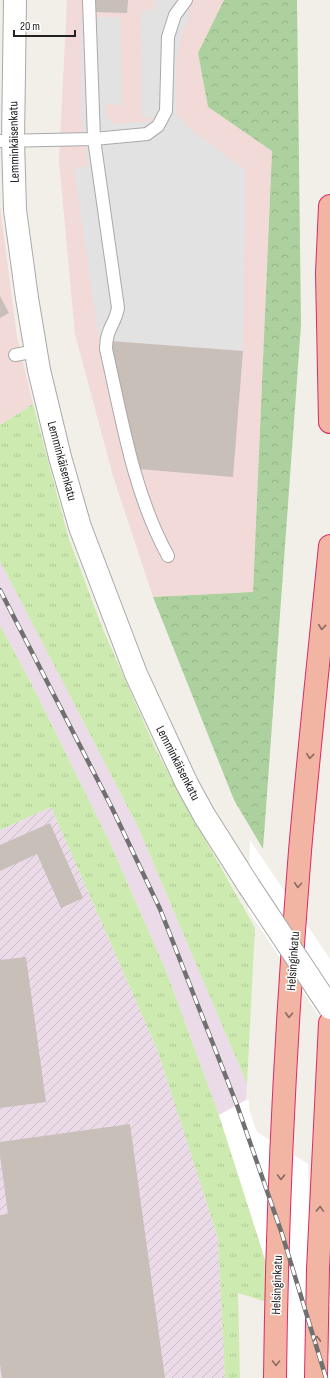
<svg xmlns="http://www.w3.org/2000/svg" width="330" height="1378" font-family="'Sofia Sans Condensed',sans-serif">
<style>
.commercial{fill:#f2dad9}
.industrial{fill:url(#industrial-furrows)}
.railway{fill:#ebdbe8}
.grass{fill:url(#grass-tufts)}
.forest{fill:url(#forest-crowns)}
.parking{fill:#e2e2e2}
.pier{fill:#fff}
.building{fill:#c7bfb8}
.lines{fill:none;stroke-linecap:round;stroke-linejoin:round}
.service-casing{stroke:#a9a9a9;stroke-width:14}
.tertiary-casing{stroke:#a9a9a9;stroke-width:24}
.trunk-casing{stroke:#dc2a67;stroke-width:24}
.service{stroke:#fff;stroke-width:12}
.tertiary{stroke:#fff;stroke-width:22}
.trunk{stroke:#f2b4a3;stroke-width:22}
.rail-casing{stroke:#707070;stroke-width:4.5}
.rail{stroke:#fff;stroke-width:3;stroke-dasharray:9;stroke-linecap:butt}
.tertiary-bridge-casing{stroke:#a9a9a9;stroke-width:24;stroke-linecap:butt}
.tertiary-bridge{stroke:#fff;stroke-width:22}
.oneway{stroke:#8a6b62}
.labels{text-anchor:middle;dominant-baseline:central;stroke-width:3;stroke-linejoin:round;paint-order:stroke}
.street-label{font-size:13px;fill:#222;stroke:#fff}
</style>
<defs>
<pattern id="industrial-furrows" width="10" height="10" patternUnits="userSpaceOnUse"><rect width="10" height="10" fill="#ebdbe8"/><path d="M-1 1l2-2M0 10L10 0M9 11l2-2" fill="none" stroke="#c9bcc7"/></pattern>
<pattern id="grass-tufts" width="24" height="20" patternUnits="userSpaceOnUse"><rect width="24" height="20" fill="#cdebb0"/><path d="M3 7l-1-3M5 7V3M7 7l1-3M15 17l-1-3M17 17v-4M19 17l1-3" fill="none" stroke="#b0c997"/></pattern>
<pattern id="forest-crowns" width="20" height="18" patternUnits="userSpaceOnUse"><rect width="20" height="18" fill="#add19e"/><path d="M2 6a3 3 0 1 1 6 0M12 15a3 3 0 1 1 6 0" fill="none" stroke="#95b388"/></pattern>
</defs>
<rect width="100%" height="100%" fill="#f2efe9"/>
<path class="commercial" d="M 67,0 L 224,0 L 198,53 L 208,107 L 272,151 L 253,592 L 153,597 L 113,476 L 75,334 L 59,161 Z
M 0,205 L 17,337 L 33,404 L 0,425 Z"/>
<path class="industrial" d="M 51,807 L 157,1049 L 218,1238 L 225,1378 L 0,1378 L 0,830 Z"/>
<path class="railway" d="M 0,561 L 138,827 L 247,1084 L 246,1100 L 219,1115 L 166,971 L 110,843 L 32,685 L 0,625 Z"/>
<path class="grass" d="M 33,404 L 68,536 L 102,627 L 156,750 L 185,804 L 255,928 L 247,1084 L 138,827 L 0,561 L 0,425 Z
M 0,625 L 32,685 L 110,843 L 166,971 L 219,1115 L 280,1306 L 238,1293 L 240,1378 L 225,1378 L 218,1238 L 157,1049 L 51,807 L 0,830 Z"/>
<path class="forest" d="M 224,0 L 297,0 L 301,325 L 263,849 L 234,800 L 153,597 L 253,592 L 272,151 L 208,107 L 198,53 Z"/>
<path class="parking" d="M 154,0 L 183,0 L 190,15 L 181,36 L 176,64 L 176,113 L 191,129 L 245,170 L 243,351 L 99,340 L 74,168 L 88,166 L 81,117 L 81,17 L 120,17 L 122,105 L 106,104 L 106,115 L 113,124 L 154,121 L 154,118 L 142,117 L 141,10 L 154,10 Z"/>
<path class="pier" d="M 250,840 L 330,959 L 330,1032 L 248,910 Z
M 246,1100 L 249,1101 L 249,1109 L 257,1132 L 308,1164 L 310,1289 L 330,1295 L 330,1307 L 311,1300 L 330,1356 L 330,1378 L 283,1378 L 280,1306 L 219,1115 Z"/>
<path class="building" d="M 95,0 L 128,0 L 127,13 L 94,12 Z
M 0,296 L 9,313 L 0,318 Z
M 110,341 L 243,351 L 233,477 L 139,469 Z
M 50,823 L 83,898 L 61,908 L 37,854 L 0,871 L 0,845 Z
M 26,957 L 46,1102 L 0,1108 L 0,960 Z
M 130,1124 L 165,1378 L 2,1378 L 0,1364 L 0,1215 L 8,1214 L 0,1155 L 0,1142 Z"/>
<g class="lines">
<g class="service-casing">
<path id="service" d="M 89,0 L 94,139 L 118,308 C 115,325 106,328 106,349 C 122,419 133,492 168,556
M 0,141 L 94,139 L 147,134 L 158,126 L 166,111 L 168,37 L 175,15 L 186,0
M 15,355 L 36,351"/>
</g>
<g class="tertiary-casing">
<path id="tertiary" d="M 15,0 L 13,141 L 15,210 L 27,298 L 39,370 L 60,457 L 80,527 L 136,674 L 187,784 L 204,815 L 249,886"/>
</g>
<g class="trunk-casing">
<path id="trunk" d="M 330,206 L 327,273 L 330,422
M 275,1378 C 277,1202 286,1026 300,851 C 309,749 320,647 330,546
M 316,1378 L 318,1269 L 330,1023"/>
</g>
<use href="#service" class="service"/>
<use href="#tertiary" class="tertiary"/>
<use href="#trunk" class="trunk"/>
<g class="rail-casing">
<path id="rail" d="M 0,590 L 111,806 L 160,909 L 237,1105 L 282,1234 L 326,1378"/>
</g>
<use href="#rail" class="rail"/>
<g class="tertiary-bridge-casing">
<path id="tertiary-bridge" d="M 249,886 L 330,1008"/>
</g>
<use href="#tertiary-bridge" class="tertiary-bridge"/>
</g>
<defs><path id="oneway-chevron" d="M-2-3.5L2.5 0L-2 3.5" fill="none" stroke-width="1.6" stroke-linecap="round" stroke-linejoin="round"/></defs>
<g class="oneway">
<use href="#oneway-chevron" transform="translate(322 627) rotate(96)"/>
<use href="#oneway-chevron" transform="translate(310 756) rotate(96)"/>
<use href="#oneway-chevron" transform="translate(298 885) rotate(94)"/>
<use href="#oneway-chevron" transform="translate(289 1015) rotate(93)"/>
<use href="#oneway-chevron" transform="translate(281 1177) rotate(92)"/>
<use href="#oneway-chevron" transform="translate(320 1209) rotate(-88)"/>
<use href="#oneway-chevron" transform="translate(317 1339) rotate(-89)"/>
<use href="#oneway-chevron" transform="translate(276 1363) rotate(91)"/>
</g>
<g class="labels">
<g class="street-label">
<text transform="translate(14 142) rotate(-91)">Lemminkäisenkatu</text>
<text transform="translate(62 461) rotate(75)">Lemminkäisenkatu</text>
<text transform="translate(178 763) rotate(63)">Lemminkäisenkatu</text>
<text transform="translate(293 961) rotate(-86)">Helsinginkatu</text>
<text transform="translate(277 1285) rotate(-88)">Helsinginkatu</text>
</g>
</g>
<path d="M14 30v6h61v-6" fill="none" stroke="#222222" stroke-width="2"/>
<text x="20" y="30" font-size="12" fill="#222222" stroke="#ffffff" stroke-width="3" paint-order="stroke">20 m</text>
</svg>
